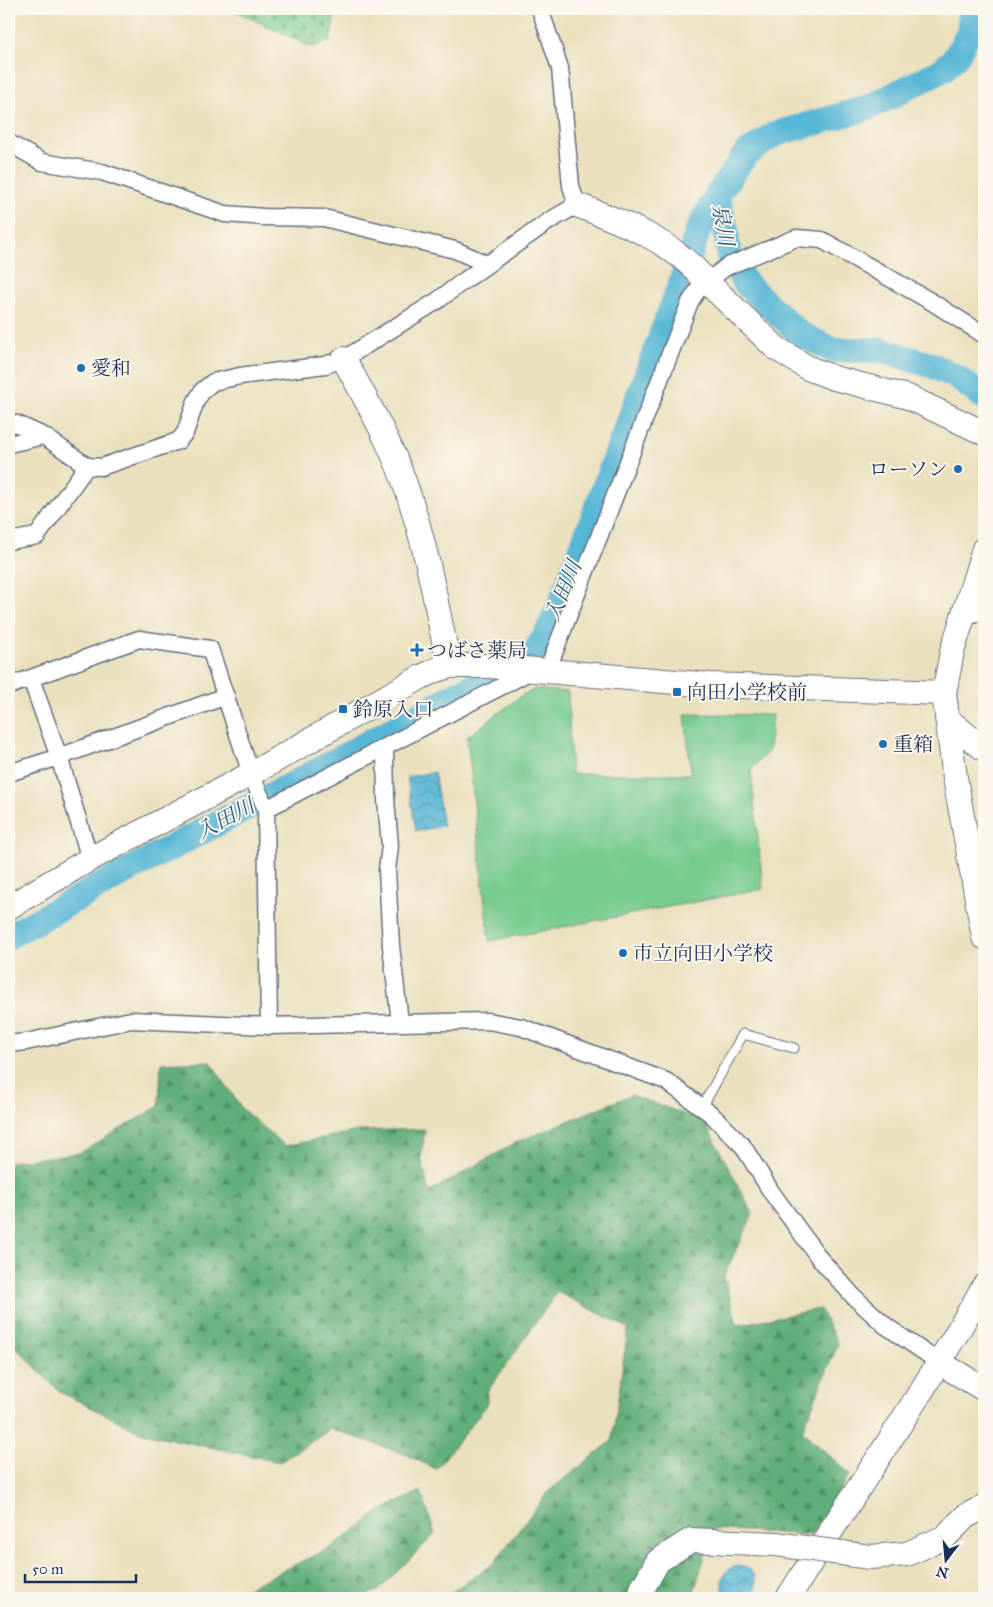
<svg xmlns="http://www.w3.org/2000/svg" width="993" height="1607" font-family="'IM FELL Great Primer','Noto Serif JP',serif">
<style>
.forest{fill:url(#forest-firs);stroke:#3e6e6b}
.cemetery{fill:url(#cemetery-stones);stroke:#487c76}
.garden{fill:#76ca8d;stroke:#487c76}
.water{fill:url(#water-waves);stroke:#39729a}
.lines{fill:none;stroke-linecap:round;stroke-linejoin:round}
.river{stroke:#57b6d5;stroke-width:26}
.lane-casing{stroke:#636d7f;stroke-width:11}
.street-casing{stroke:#636d7f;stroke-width:19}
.secondary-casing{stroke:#636d7f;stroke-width:26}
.lane{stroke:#fff;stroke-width:9}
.street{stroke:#fff;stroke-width:16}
.secondary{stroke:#fff;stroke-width:24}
.secondary-bridge-casing{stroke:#636d7f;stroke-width:26;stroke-linecap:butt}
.secondary-bridge{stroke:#fff;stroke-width:24}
.poi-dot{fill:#1f6fb2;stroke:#fbf7ec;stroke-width:2}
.labels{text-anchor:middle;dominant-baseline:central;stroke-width:4;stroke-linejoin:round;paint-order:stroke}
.poi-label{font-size:20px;fill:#1b2f5e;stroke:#fbf7ec;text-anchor:start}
.water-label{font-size:21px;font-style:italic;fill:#2d5882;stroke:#fbf7ec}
</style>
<defs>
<pattern id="forest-firs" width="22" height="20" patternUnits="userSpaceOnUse" patternTransform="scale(1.25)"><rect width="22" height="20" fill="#60ae78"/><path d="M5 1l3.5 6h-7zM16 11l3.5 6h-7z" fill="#4e8e66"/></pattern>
<pattern id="cemetery-stones" width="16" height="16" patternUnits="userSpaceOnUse" patternTransform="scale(1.25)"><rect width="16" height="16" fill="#76ca8d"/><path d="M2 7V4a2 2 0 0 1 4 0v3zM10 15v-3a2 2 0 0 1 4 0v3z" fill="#60a476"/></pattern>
<pattern id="water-waves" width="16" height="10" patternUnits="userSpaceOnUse" patternTransform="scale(1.25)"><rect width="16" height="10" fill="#57b6d5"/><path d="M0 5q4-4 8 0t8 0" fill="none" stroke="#4794b0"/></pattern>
</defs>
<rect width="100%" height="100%" fill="#fbf7ec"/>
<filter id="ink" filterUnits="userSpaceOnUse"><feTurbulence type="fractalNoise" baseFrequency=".02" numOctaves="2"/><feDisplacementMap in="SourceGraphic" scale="10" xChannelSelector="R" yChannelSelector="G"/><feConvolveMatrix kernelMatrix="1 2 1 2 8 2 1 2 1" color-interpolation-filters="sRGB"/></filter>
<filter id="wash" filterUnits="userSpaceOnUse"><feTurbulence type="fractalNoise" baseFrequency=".0096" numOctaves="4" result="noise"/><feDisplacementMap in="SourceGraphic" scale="20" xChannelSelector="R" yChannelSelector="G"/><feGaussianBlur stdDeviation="1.12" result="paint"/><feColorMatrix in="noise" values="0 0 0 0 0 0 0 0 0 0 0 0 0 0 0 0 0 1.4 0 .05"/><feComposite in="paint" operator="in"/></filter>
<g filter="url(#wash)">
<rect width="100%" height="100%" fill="#eae0bd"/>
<path class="forest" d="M 210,1061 L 242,1109 L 285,1146 L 357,1131 L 425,1129 L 421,1158 L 429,1192 L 515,1143 L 631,1095 L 704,1121 L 753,1214 L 724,1276 L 737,1325 L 820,1309 L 838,1344 L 802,1431 L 850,1474 L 811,1535 L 713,1529 L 692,1598 L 443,1598 L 493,1564 L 549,1491 L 612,1441 L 628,1328 L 557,1292 L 487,1392 L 487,1405 L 436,1469 L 405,1454 L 331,1429 L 280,1462 L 143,1433 L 60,1392 L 9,1341 L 9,1162 L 80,1153 L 159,1106 L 161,1063 Z
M 421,1491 L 435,1534 L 378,1591 L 351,1598 L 230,1598 L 241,1591 L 334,1546 L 380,1511 Z"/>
<path class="cemetery" d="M 232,9 L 336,9 L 330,41 L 311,47 Z"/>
<path class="garden" d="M 535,689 L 568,692 L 571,774 L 691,774 L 685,714 L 772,715 L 769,750 L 751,770 L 763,889 L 489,941 L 467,737 L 521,696 Z"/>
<path class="water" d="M 434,772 L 443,826 L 416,831 L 407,777 Z
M722 1583a17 17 0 1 1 34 0a17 17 0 1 1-34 0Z"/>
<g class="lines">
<path class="river" d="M 717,195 L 726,232 L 729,256 L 746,284 L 800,334 L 833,350 L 880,350 L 931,365 L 953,375 L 984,397
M 9,936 L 142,863 L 317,771 L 462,691 L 493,677 L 534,652 L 545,637 L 561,603 L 682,280 L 698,230 L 717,195 L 746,154 L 775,134 L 868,108 L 944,69 L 957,55 L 970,30 L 970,9"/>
</g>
</g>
<g filter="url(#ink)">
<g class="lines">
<g class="lane-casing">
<path id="lane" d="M 702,1107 L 743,1034 L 794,1048"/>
</g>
<g class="street-casing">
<path id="street" d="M 9,143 L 42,162 L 102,172 L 225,214 L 264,217 L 324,218 L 455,250 L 487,264
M 9,423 L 17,424 L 44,436 L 87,466 L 101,467 L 178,441 L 185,433 L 196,401 L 203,390 L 213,382 L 240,376 L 325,365 L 344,359 L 437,301 L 461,283 L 549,221 L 577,205 L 571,186 L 560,68 L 540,9
M 9,444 L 44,436
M 9,541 L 37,536 L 87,466
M 962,616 L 984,612
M 547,671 L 690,302 L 699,288 L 726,267 L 796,238 L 822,240 L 932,302 L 984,335
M 31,679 L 59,757 L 90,859
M 9,686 L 139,639 L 210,649 L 251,774 L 266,809 L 269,1026
M 385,747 L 386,800 L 390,846 L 387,870 L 391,946 L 400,1022
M 9,773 L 59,757 L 226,696
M 266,809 L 533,670
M 9,1044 L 26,1042 L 131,1020 L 269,1026 L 488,1021 L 521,1027 L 666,1081 L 711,1114 L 743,1146 L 772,1193 L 820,1259 L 854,1297 L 886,1326 L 940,1363"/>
</g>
<g class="secondary-casing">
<path id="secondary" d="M 577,205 C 625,223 673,241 707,282 L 776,348 L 808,368 L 834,378 L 908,397 L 984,433
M 344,359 C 367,402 393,446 408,493 C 427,549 437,608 449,666
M 984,549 L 952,652 L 944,693 L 955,778 L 984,937
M 947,719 L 984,749
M 9,907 L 90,859 L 251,774 L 421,677 L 436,670 L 449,666 L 489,666 L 711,685 L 944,693
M 940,1363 L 984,1389
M 841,1553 L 870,1557 L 907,1554 L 945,1537 L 966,1516 L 984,1507
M 640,1598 L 642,1589 L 658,1561 L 691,1540 L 776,1544
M 788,1598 C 853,1494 924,1393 984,1286"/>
</g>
<use href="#lane" class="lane"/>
<use href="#street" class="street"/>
<use href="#secondary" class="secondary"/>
<g class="secondary-bridge-casing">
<path id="secondary-bridge" d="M 776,1544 L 841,1553"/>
</g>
<use href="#secondary-bridge" class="secondary-bridge"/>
</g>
</g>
<g class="poi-dot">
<circle cx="81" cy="368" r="5"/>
<circle cx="958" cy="469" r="5"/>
<path d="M414.5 642.5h5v5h5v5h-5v5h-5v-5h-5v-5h5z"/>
<rect x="672" y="687" width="10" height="10" rx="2.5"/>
<rect x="338" y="704" width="10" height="10" rx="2.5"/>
<circle cx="883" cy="744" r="5"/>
<circle cx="623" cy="953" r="5"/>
</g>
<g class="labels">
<g class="poi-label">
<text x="91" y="368">愛和</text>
<text x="948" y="469" text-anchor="end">ローソン</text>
<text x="427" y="650">つばさ薬局</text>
<text x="687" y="692">向田小学校前</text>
<text x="353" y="709">鈴原入口</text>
<text x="893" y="744">重箱</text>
<text x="633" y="953">市立向田小学校</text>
</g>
<g class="water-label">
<text transform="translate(723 225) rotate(80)">泉川</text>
<text transform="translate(563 591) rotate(-67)">入田川</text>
<text transform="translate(225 819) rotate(-28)">入田川</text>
</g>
</g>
<rect width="993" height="1607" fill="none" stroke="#fbf7ec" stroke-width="30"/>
<g transform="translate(946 1560) rotate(196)" stroke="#fbf7ec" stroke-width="4" paint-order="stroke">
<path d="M0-4L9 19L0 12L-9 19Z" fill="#1b2f5e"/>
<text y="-8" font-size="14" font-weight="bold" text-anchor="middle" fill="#1b2f5e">N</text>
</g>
<path d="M25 1574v8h111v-8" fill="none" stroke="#1b2f5e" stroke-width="2.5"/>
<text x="32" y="1574" font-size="15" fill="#1b2f5e" stroke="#fbf7ec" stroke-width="4" paint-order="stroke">50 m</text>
</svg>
